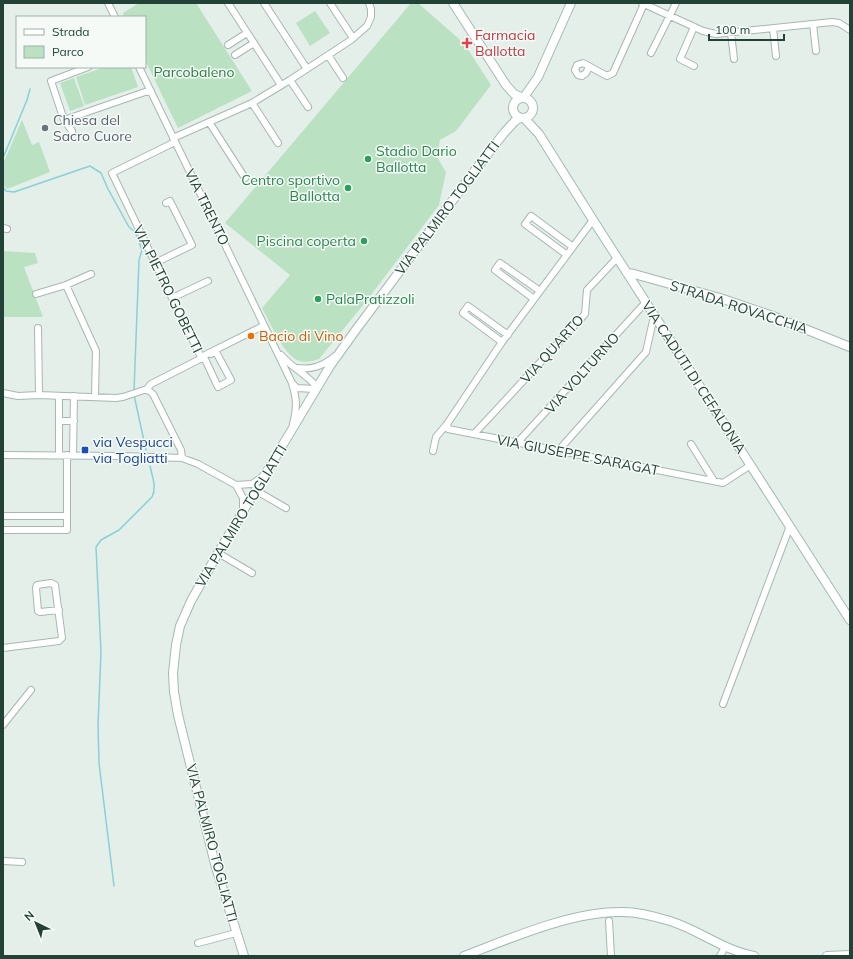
<svg xmlns="http://www.w3.org/2000/svg" width="853" height="959" font-family="Mulish,sans-serif">
<style>
.green{fill:#bbe1c3}
.lines{fill:none;stroke-linecap:round;stroke-linejoin:round}
.stream{stroke:#88d1d7;stroke-width:1.5}
.street-casing{stroke:#a6b8b0;stroke-width:8}
.secondary-casing{stroke:#a1bbb0;stroke-width:10}
.street{stroke:#fff;stroke-width:6}
.secondary{stroke:#fff;stroke-width:8}
.health-dot{fill:#e0444e;stroke:#f5faf7;stroke-width:1.5}
.worship-dot{fill:#6b7280;stroke:#f5faf7;stroke-width:1.5}
.leisure-dot{fill:#2e9e5b;stroke:#f5faf7;stroke-width:1.5}
.food-dot{fill:#e8710a;stroke:#f5faf7;stroke-width:1.5}
.transit-dot{fill:#1a4fb4;stroke:#f5faf7;stroke-width:1.5}
.labels{text-anchor:middle;dominant-baseline:central;stroke-width:3;stroke-linejoin:round;paint-order:stroke}
.health-label{font-size:14px;fill:#be3a42;stroke:#f5faf7;text-anchor:start}
.park-label{font-size:14px;fill:#287c42;stroke:#f5faf7}
.worship-label{font-size:14px;fill:#5b616d;stroke:#f5faf7;text-anchor:start}
.leisure-label{font-size:14px;fill:#27864d;stroke:#f5faf7;text-anchor:start}
.street-label{font-size:14px;fill:#224237;stroke:#f5faf7}
.food-label{font-size:14px;fill:#c56008;stroke:#f5faf7;text-anchor:start}
.transit-label{font-size:14px;fill:#164399;stroke:#f5faf7;text-anchor:start}
</style>
<rect width="100%" height="100%" fill="#e4efe9"/>
<path class="green" d="M 139,3 L 196,3 L 252,91 L 178,128 L 145,60 L 145,17 L 124,17 L 123,13 Z
M 411,3 L 418,3 L 458,38 L 469,51 L 491,85 L 456,131 L 440,140 L 437,157 L 446,172 L 439,205 L 368,299 L 319,359 C 313,361 307,363 300,361 C 284,357 270,322 262,308 L 290,275 L 225,223 Z
M 315,11 L 330,33 L 310,46 L 296,23 Z
M 105,67 L 131,67 L 138,87 L 85,105 L 76,77 Z
M 74,78 L 84,106 L 70,111 L 60,83 Z
M 22,120 L 32,145 L 39,142 L 50,172 L 7,189 L 3,184 L 3,164 Z
M 3,251 L 35,253 L 38,263 L 24,267 L 43,317 L 3,317 Z"/>
<g class="lines">
<path class="stream" d="M 3,158 L 27,100 L 30,89
M 3,187 L 6,191 L 14,192 L 90,166 L 101,173 L 108,189 L 129,227 L 135,232 L 142,250 L 139,260 L 134,391
M 134,395 L 146,450
M 114,886 L 99,763 L 98,725 L 101,652 L 96,547 L 101,540 L 119,530 L 152,497 C 157,487 152,476 150,466"/>
<g class="street-casing">
<path id="street" d="M 108,3 L 115,17
M 228,3 L 281,85
M 264,3 L 307,69
M 330,3 L 353,38
M 642,3 L 703,31 L 716,34 L 832,22 L 839,23 L 850,30
M 813,24 L 816,51
M 694,27 L 680,59 L 694,66
M 773,28 L 776,56
M 731,33 L 734,59
M 228,45 L 247,33
M 651,53 L 676,3
M 235,55 L 254,43
M 328,55 L 343,78
M 88,67 L 51,81 L 64,120 L 145,92 L 151,91
M 139,67 L 292,383 C 297,399 297,408 293,424
M 589,67 L 586,73 L 582,76 L 578,75 L 575,70 L 577,65 L 583,63 L 607,76 L 613,73 L 644,4
M 290,80 L 308,107
M 252,103 L 278,143
M 64,120 L 72,131
M 209,122 L 245,178
M 173,138 L 252,103 L 290,80 L 351,40 L 367,26 L 371,17 L 371,9 L 369,3
M 175,142 L 112,173 L 172,298 L 201,357
M 3,228 L 7,229
M 567,255 L 525,224 L 531,216 L 573,247
M 155,263 L 192,245 L 170,201 L 166,203
M 66,285 L 96,351 L 95,396
M 36,294 L 66,285 L 91,274
M 172,298 L 208,281
M 534,299 L 495,270 L 500,263 L 540,291
M 38,328 L 39,395
M 502,342 L 463,313 L 468,306 L 508,335
M 281,355 C 291,367 306,374 317,387
M 204,357 L 218,387 L 231,380 L 216,352 L 211,354
M 297,368 C 312,370 323,366 335,356
M 293,384 L 297,388 L 315,389
M 146,390 L 151,384 L 202,358 L 201,357 L 261,327
M 3,393 L 18,396 L 39,395 L 116,398 L 123,397 L 144,390 L 148,390 L 153,394 L 181,450 L 182,458
M 59,421 L 74,421
M 447,424 L 448,429 L 723,483 L 751,465
M 474,434 L 585,314 L 587,290 L 617,258
M 517,443 L 646,302
M 691,444 L 714,481
M 433,451 L 436,437 L 447,424 L 502,342 L 593,220
M 558,451 L 646,352 L 654,316
M 3,455 L 121,456 L 182,458 L 198,464 L 236,485 L 243,498 L 243,509
M 59,455 L 59,396
M 73,455 L 74,396
M 236,485 L 252,484 L 262,477
M 255,490 L 286,508
M 3,516 L 67,516
M 3,530 L 67,530 L 67,455
M 218,553 L 252,573
M 3,648 L 59,641 L 62,638 L 55,585 L 51,583 L 37,585 L 36,588 L 38,611 L 40,612 L 59,610
M 723,704 L 790,526
M 3,725 L 31,690
M 3,861 L 22,862
M 609,921 L 611,956
M 198,943 L 236,933
M 720,956 L 725,947"/>
</g>
<g class="secondary-casing">
<path id="secondary" d="M 453,3 L 506,85 L 514,94 L 521,97
M 524,97 L 538,77 L 571,3
M513 108a10 10 0 1 1 20 0a10 10 0 1 1-20 0Z
M 524,118 L 539,134 L 593,220 L 850,620
M 627,273 L 634,274 L 720,298 L 770,315 L 850,347
M 244,956 L 215,864 L 178,715 L 174,692 L 173,673 L 176,645 L 180,626 L 191,601 L 218,553 L 330,366 L 355,331 L 476,169 L 504,133 L 515,121 L 520,118
M 464,956 C 509,939 570,912 619,912 C 636,911 654,916 670,921 C 699,930 723,950 754,956
M 827,956 L 850,955"/>
</g>
<use href="#street" class="street"/>
<use href="#secondary" class="secondary"/>
</g>
<path class="health-dot" d="M465 37h4v4h4v4h-4v4h-4v-4h-4v-4h4z"/>
<circle class="worship-dot" cx="45" cy="128" r="4"/>
<g class="leisure-dot">
<circle cx="368" cy="159" r="4"/>
<circle cx="348" cy="188" r="4"/>
<circle cx="364" cy="241" r="4"/>
<circle cx="318" cy="299" r="4"/>
</g>
<circle class="food-dot" cx="251" cy="336" r="4"/>
<rect class="transit-dot" x="81" y="446" width="8" height="8" rx="2"/>
<g class="labels">
<g class="health-label">
<text x="475" y="35">Farmacia<tspan x="475" dy="16">Ballotta</tspan></text>
</g>
<g class="park-label">
<text x="194" y="72">Parcobaleno</text>
</g>
<g class="worship-label">
<text x="53" y="120">Chiesa del<tspan x="53" dy="16">Sacro Cuore</tspan></text>
</g>
<g class="leisure-label">
<text x="376" y="151">Stadio Dario<tspan x="376" dy="16">Ballotta</tspan></text>
<text x="340" y="180" text-anchor="end">Centro sportivo<tspan x="340" dy="16">Ballotta</tspan></text>
<text x="356" y="241" text-anchor="end">Piscina coperta</text>
<text x="326" y="299">PalaPratizzoli</text>
</g>
<g class="street-label">
<text transform="translate(207 207) rotate(64)">VIA TRENTO</text>
<text transform="translate(447 208) rotate(-53)">VIA PALMIRO TOGLIATTI</text>
<text transform="translate(168 289) rotate(64)">VIA PIETRO GOBETTI</text>
<text transform="translate(739 307) rotate(18)">STRADA ROVACCHIA</text>
<text transform="translate(552 349) rotate(-48)">VIA QUARTO</text>
<text transform="translate(582 373) rotate(-48)">VIA VOLTURNO</text>
<text transform="translate(694 377) rotate(57)">VIA CADUTI DI CEFALONIA</text>
<text transform="translate(578 455) rotate(11)">VIA GIUSEPPE SARAGAT</text>
<text transform="translate(241 516) rotate(-59)">VIA PALMIRO TOGLIATTI</text>
<text transform="translate(212 843) rotate(75)">VIA PALMIRO TOGLIATTI</text>
</g>
<g class="food-label">
<text x="259" y="336">Bacio di Vino</text>
</g>
<g class="transit-label">
<text x="93" y="442">via Vespucci<tspan x="93" dy="16">via Togliatti</tspan></text>
</g>
</g>
<rect width="853" height="959" fill="none" stroke="#224237" stroke-width="8"/>
<rect x="16" y="16" width="130" height="52" fill="#f5faf7" stroke="#a1b0aa"/>
<rect x="24" y="29" width="20" height="6" fill="#ffffff" stroke="#a1b0aa"/>
<text x="52" y="36" font-size="12" fill="#224237">Strada</text>
<rect x="24" y="46" width="20" height="12" fill="#bbe1c3" stroke="#a1b0aa"/>
<text x="52" y="56" font-size="12" fill="#224237">Parco</text>
<g transform="translate(36 923) rotate(317)" stroke="#f5faf7" stroke-width="3" paint-order="stroke">
<path d="M0-3L7 15L0 10L-7 15Z" fill="#224237"/>
<text y="-6" font-size="11" font-weight="bold" text-anchor="middle" fill="#224237">N</text>
</g>
<path d="M709 34v6h75v-6" fill="none" stroke="#224237" stroke-width="2"/>
<text x="715" y="34" font-size="12" fill="#224237" stroke="#f5faf7" stroke-width="3" paint-order="stroke">100 m</text>
</svg>
